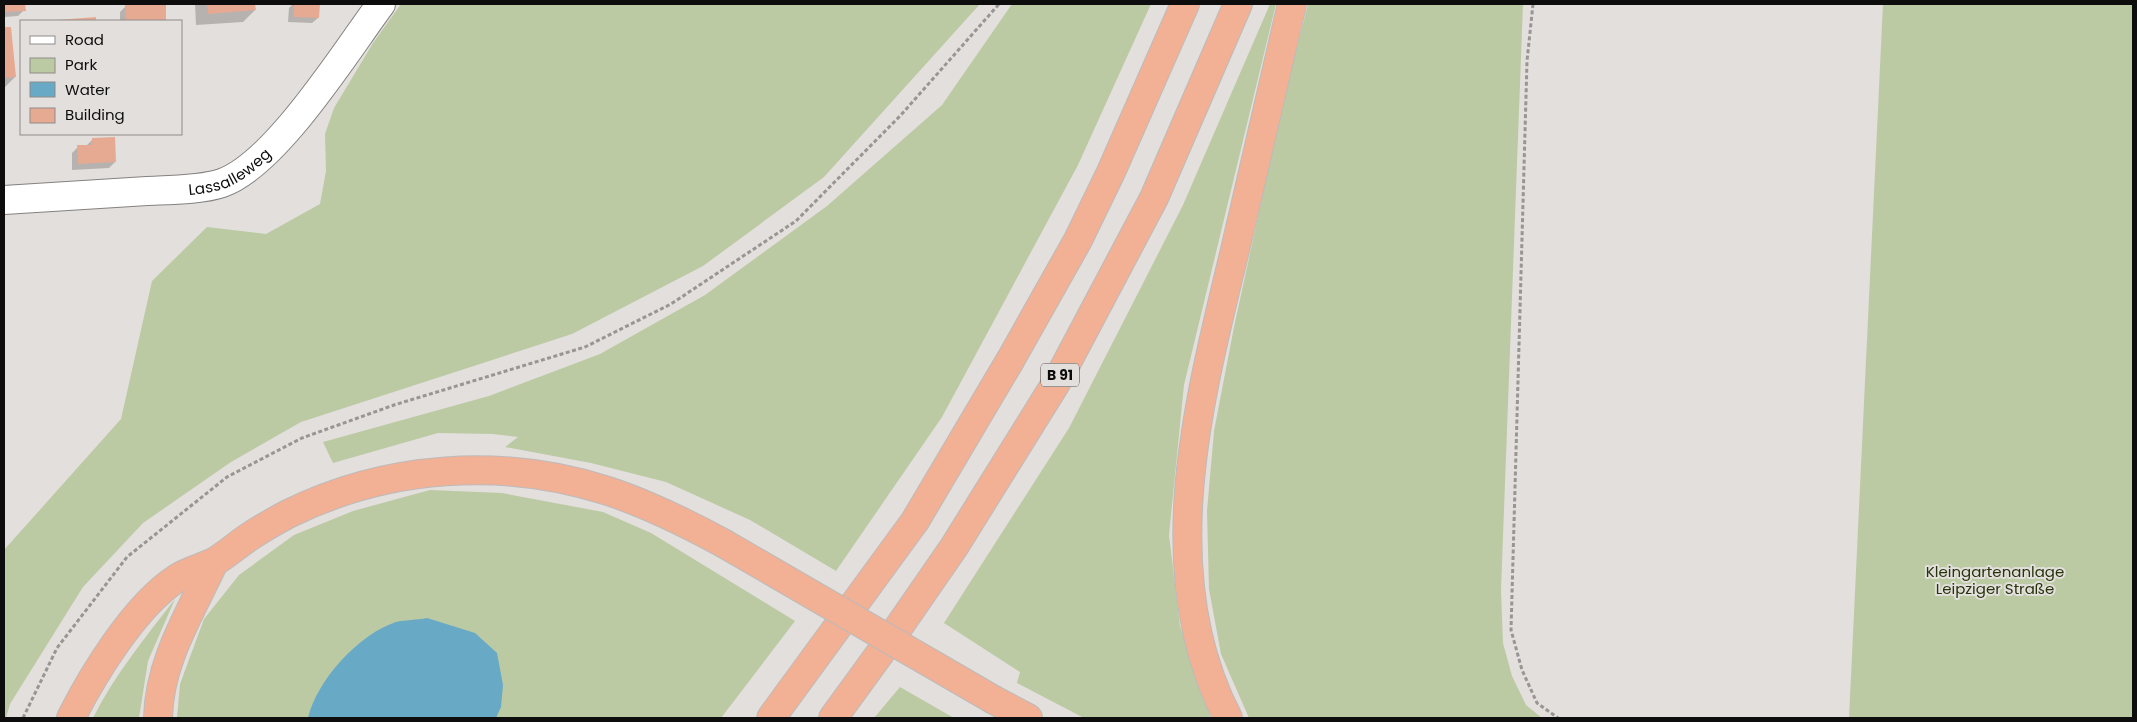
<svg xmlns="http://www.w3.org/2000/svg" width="2137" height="722" font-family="Poppins,sans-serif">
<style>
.green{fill:#bbcaa3}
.water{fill:#68a9c6}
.shadow{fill:#0003}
.building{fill:#e6aa92}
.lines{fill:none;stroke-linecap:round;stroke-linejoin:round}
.minor-casing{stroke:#84817f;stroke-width:30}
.highway-casing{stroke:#bcbbbb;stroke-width:30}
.path{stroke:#989593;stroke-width:3;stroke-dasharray:4 2.5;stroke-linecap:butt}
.minor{stroke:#fff;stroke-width:28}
.highway{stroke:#f2b094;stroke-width:28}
.highway-bridge-casing{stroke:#bcbbbb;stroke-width:30;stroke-linecap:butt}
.highway-bridge{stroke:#f2b094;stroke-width:28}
.labels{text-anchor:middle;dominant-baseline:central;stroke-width:4;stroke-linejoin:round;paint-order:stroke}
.shield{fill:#e3dfdd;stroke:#4e4c4b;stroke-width:1}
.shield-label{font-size:14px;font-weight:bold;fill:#0e0d0d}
.street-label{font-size:15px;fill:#0e0d0d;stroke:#e3dfdd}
.park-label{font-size:15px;fill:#27340a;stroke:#e3dfdd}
</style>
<rect width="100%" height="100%" fill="#e3dfdd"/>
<path class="green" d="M 401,4 L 980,4 L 824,177 L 703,266 L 572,334 L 301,422 L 231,462 L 143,523 L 83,587 L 10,704 L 6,718 L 4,718 L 4,550 L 121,419 L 152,281 L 207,227 L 266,234 L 320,204 L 326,171 L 325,134 L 334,108 L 373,43 Z
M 1012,4 L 1151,4 L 1078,165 L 942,417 L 836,571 L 750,520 L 666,482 L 591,463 L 505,447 L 518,437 L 493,434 L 438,433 L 333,463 L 323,442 L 489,396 L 600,354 L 705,295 L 827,206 L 942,105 Z
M 1270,4 L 1276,4 L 1184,385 L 1169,535 L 1180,626 L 1211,718 L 1084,718 L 1017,683 L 1020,672 L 944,623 L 1069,428 L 1183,205 Z
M 1308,4 L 1523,4 L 1501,590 L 1503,643 L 1512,676 L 1526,705 L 1542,718 L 1249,718 L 1221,654 L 1209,589 L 1207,511 L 1214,431 L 1234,327 L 1282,106 Z
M 1883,4 L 2133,4 L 2133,718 L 1849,718 Z
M 430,490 L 502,493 L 603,512 L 651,533 L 795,621 L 721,718 L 177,718 L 180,684 L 204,619 L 239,575 L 294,535 L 353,511 Z
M 175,599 L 148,661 L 139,718 L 93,718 C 115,674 145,638 175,599 Z
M 900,687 L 954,718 L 874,718 Z"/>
<path class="water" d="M 427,618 L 475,633 L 497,653 L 503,685 L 501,707 L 496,718 L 308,718 C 317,680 359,634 396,622 C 405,620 417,620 427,618 Z"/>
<path class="shadow" d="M 4,4 L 24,4 L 24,10 L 18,16 L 4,17 Z
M 195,4 L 254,4 L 255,10 L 243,22 L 196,25 Z
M 293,4 L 319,4 L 318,18 L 312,23 L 288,22 L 289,8 Z
M 165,5 L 165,21 L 120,21 L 120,12 L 126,6 Z
M 4,28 L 10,28 L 15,77 L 4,88 Z
M 181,36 L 182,69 L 181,70 Z
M 92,140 L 115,162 L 109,168 L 72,170 L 72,153 L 78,147 L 86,146 Z"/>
<path class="building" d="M 4,4 L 25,4 L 26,11 L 4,12 Z
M 166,4 L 166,21 L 126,21 L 125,5 Z
M 207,4 L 255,4 L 256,10 L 208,14 Z
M 294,4 L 320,4 L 319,18 L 294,17 Z
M 96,17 L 96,21 L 58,21 L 58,20 Z
M 4,27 L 11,27 L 16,77 L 4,78 Z
M 115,137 L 116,162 L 78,164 L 77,145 L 92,145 L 92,138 Z"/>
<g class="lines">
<g class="minor-casing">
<g id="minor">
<path id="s1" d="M 4,200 C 52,197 99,194 147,191 C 169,190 202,190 222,183 C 276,164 346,51 381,4"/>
</g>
</g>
<g class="highway-casing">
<path id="highway" d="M 994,700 L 1028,718
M 71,718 C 93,674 135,606 176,579 C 187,571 202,568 214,562 C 226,555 237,545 249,537 C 261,529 275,521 288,514 C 387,465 503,457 608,491 C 648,504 686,523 723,543
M 158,718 C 159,661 191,612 214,562
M 771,718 L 915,521 L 1011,359 L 1078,240 L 1111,172 L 1185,4
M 833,718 L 889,641 L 954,547 L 1056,383 L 1154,198 L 1238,4
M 1228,718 C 1152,572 1199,400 1235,250 C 1254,168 1273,86 1292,4"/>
</g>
<path class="path" d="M 1533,4 L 1527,61 L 1511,630 L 1522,670 L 1537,703 L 1558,718
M 23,718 L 57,648 L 127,557 L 227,477 L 302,438 L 394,405 L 585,347 L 671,304 L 796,221 L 901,115 L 999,4"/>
<use href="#minor" class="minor"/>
<use href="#highway" class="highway"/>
<g class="highway-bridge-casing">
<path id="highway-bridge" d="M 723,543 L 994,700"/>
</g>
<use href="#highway-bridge" class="highway-bridge"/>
</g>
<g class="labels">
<rect class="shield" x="1041" y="363.5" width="38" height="23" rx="4"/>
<g class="shield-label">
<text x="1060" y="375">B 91</text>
</g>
<g class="street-label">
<text stroke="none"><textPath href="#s1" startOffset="230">Lassalleweg</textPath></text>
</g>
<g class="park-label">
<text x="1995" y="571">Kleingartenanlage<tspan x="1995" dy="17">Leipziger Straße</tspan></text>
</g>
</g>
<rect width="2137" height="722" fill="none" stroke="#0e0d0d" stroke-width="10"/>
<rect x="20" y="20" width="162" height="115" fill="#e3dfdd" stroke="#8e8b8a"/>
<rect x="30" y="36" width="25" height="8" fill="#ffffff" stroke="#8e8b8a"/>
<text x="65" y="45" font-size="15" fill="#0e0d0d">Road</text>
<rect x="30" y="58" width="25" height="15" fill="#bbcaa3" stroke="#8e8b8a"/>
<text x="65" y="70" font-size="15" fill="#0e0d0d">Park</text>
<rect x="30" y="82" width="25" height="15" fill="#68a9c6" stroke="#8e8b8a"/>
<text x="65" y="95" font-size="15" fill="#0e0d0d">Water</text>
<rect x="30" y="108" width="25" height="15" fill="#e6aa92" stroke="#8e8b8a"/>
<text x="65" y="120" font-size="15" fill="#0e0d0d">Building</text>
</svg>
